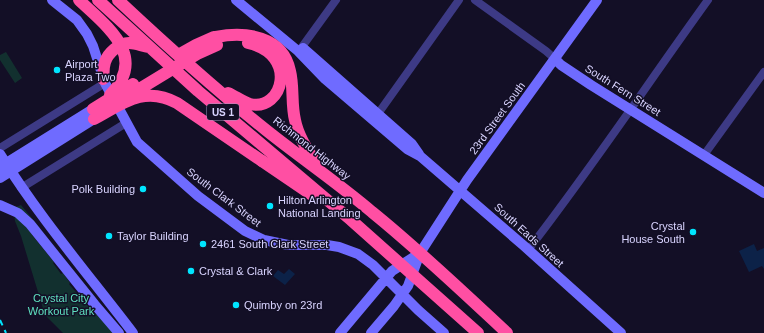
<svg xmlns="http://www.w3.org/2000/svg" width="764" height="333" font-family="Helvetica,sans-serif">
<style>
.green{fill:#12302f}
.water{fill:#0c2248}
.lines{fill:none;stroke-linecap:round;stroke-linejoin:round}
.street{stroke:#3d3a85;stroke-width:8}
.secondary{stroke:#6f6bff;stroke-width:10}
.highway{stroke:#ff4fa3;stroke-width:12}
.rail{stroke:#00e5ff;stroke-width:2;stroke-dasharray:6 5;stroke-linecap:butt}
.secondary-bridge{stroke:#6f6bff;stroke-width:10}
.highway-bridge{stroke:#ff4fa3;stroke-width:12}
.poi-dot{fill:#00e5ff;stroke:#130f26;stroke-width:1.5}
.labels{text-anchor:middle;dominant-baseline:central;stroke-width:3;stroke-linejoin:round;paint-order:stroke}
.shield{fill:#130f26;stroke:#9e99be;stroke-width:1}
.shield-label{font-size:10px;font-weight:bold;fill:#d9d4ff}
.poi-label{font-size:11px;fill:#d9d4ff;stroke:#130f26;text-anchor:start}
.street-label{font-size:11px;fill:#d9d4ff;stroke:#130f26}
.park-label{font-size:11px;fill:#5fe0c0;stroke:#130f26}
</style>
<rect width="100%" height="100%" fill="#130f26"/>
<path class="green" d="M 6,52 L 22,78 L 15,83 L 0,60 L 0,55 Z
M 21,205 L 40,228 L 32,235 L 54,262 L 53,263 L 61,274 L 63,273 L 70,283 L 69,284 L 86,304 L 115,333 L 63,333 L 45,315 L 21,236 L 15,221 L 14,214 L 16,207 Z"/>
<path class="water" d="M 754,244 L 757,251 L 764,248 L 764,269 L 762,266 L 749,272 L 739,251 Z
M 289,269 L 295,274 L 285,285 L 273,276 L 278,270 L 284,274 Z"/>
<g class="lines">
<path class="street" d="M 475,0 L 546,51 L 555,59
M 299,51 L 336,0
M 375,118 L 459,0
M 0,148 L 105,83
M 704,155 L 764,72
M 21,188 L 126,123
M 528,250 C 591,169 648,83 708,0"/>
<path class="secondary" d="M 52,0 L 77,20 L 87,34 L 93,46 L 105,83 L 137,142 L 198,196 L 245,231 L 264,240 L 288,245 L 327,245 L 339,247 L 358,254 L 373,265 L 418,310 L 444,333
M 236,0 L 298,51 L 325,79 L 407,149 L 420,156 L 523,245 L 621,333
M 303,48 L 412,144 L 419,154
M 555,59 L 561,65 L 591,85 L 764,193
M 0,154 C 39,217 88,274 133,333
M 0,205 L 18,213 L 30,224 L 95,305 L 119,333
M 340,333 L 392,271 L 420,253
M 371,333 L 394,306 L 408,286 L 420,253 L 467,180 L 597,0"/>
<path class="highway" d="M 98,0 L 198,91 L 351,220 L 478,333
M 118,0 C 166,45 215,89 266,130 C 301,158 338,183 372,212 C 419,250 463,292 507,333
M 216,37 C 245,31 283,36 290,71 C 294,87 291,104 295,120 C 298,136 307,150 317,164
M 103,79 C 104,73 103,68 105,62 C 108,53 119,43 129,43 C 136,43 142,46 149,47
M 228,93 C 235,96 243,102 250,104 C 283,112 299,54 248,43
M 262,161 L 312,195"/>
<path class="rail" d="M 0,320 L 6,333"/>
<path class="secondary-bridge" d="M 0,167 L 93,109
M 0,178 L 94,119"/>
<path class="highway-bridge" d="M 79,0 C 106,26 149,56 110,95
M 180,54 L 196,45 L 214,37
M 128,96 L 197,54 L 217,45
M 93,109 L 133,84
M 94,119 C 122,104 144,85 177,103 L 262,161"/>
</g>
<g class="poi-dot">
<circle cx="57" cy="70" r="4"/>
<circle cx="143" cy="189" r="4"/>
<circle cx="270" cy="206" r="4"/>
<circle cx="693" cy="232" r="4"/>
<circle cx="109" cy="236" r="4"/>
<circle cx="203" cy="244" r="4"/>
<circle cx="191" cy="271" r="4"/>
<circle cx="236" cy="305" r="4"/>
</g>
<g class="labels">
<rect class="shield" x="207" y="104" width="32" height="16" rx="3"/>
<g class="shield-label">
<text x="223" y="112">US 1</text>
</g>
<g class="poi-label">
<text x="65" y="64">Airport<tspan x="65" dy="13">Plaza Two</tspan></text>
<text x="135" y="189" text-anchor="end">Polk Building</text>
<text x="278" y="200">Hilton Arlington<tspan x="278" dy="13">National Landing</tspan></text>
<text x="685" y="226" text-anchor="end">Crystal<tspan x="685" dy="13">House South</tspan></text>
<text x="117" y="236">Taylor Building</text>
<text x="211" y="244">2461 South Clark Street</text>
<text x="199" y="271">Crystal &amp; Clark</text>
<text x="244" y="305">Quimby on 23rd</text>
</g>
<g class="street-label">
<text transform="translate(623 90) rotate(32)">South Fern Street</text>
<text transform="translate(497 118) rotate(-54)">23rd Street South</text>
<text transform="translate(312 148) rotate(38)">Richmond Highway</text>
<text transform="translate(224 197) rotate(37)">South Clark Street</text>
<text transform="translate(529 235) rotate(42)">South Eads Street</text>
</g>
<g class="park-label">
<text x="61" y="298">Crystal City<tspan x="61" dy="13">Workout Park</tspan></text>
</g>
</g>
</svg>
